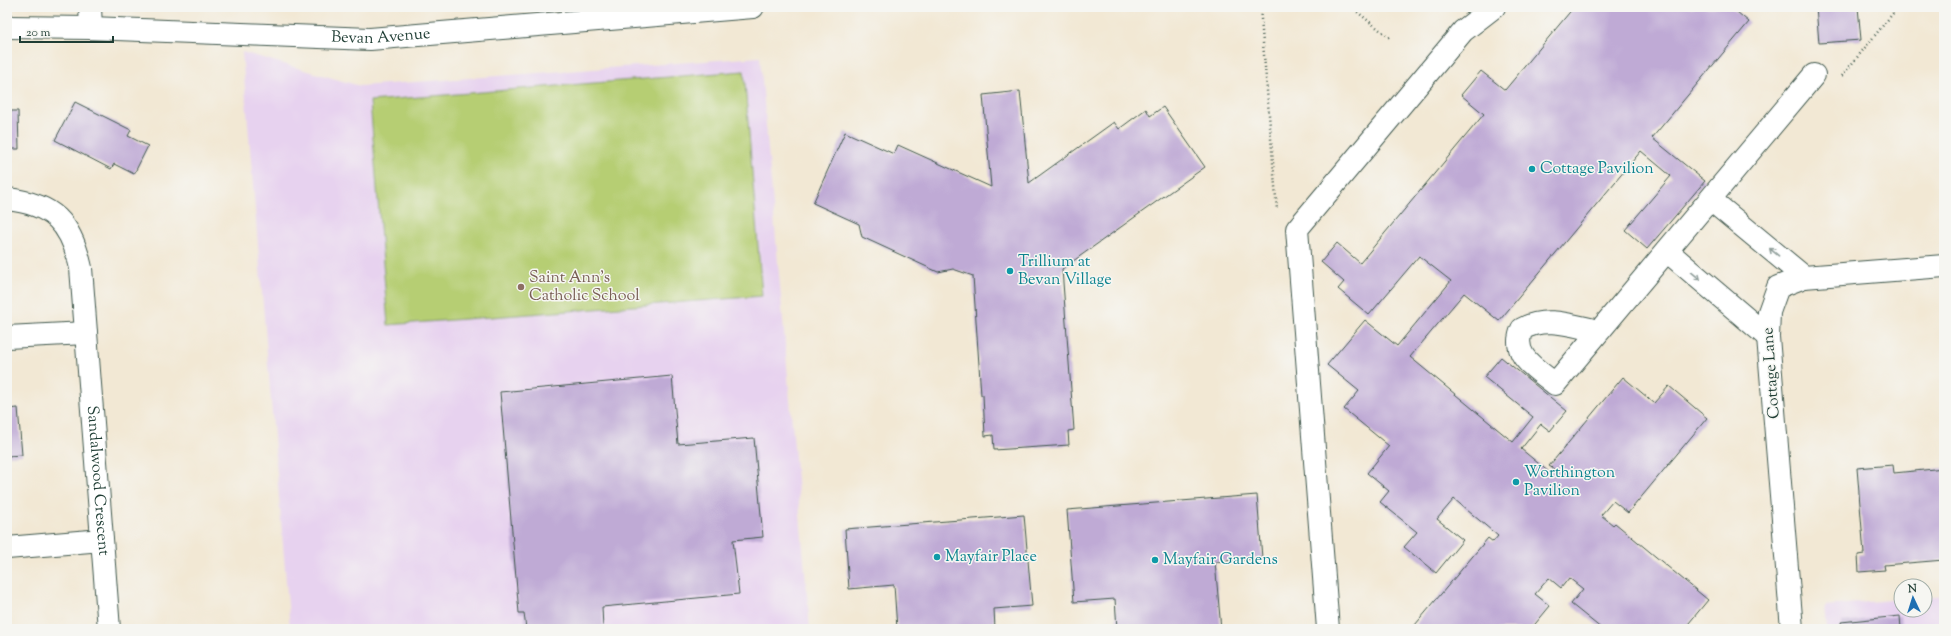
<svg xmlns="http://www.w3.org/2000/svg" width="1951" height="636" font-family="'Sorts Mill Goudy',serif">
<style>
.built{fill:#e7d2ef}
.green{fill:#b6ce73;stroke:#6a8654}
.building{fill:#bfaad5}
.lines{fill:none;stroke-linecap:round;stroke-linejoin:round}
.minor-casing{stroke:#3f574c;stroke-width:24}
.path{stroke:#3f574c;stroke-width:2.5;stroke-dasharray:1 3;stroke-linecap:butt}
.minor{stroke:#fff;stroke-width:22}
.oneway{stroke:#8f9e9a}
.culture-dot{fill:#0f9aa8;stroke:#f6f6f2;stroke-width:1.5}
.education-dot{fill:#8d6e63;stroke:#f6f6f2;stroke-width:1.5}
.labels{text-anchor:middle;dominant-baseline:central;stroke-width:3;stroke-linejoin:round;paint-order:stroke}
.street-label{font-size:16px;fill:#1f3d34;stroke:#f6f6f2}
.culture-label{font-size:16px;fill:#0d838f;stroke:#f6f6f2;text-anchor:start}
.education-label{font-size:16px;fill:#785e54;stroke:#f6f6f2;text-anchor:start}
</style>
<rect width="100%" height="100%" fill="#f6f6f2"/>
<filter id="ink" filterUnits="userSpaceOnUse"><feTurbulence type="fractalNoise" baseFrequency=".025" numOctaves="2"/><feDisplacementMap in="SourceGraphic" scale="8" xChannelSelector="R" yChannelSelector="G"/><feConvolveMatrix kernelMatrix="1 2 1 2 8 2 1 2 1" color-interpolation-filters="sRGB"/></filter>
<filter id="wash" filterUnits="userSpaceOnUse"><feTurbulence type="fractalNoise" baseFrequency=".012" numOctaves="4" result="noise"/><feDisplacementMap in="SourceGraphic" scale="16" xChannelSelector="R" yChannelSelector="G"/><feGaussianBlur stdDeviation="0.9" result="paint"/><feColorMatrix in="noise" values="0 0 0 0 0 0 0 0 0 0 0 0 0 0 0 0 0 1.4 0 .05"/><feComposite in="paint" operator="in"/></filter>
<g filter="url(#wash)">
<rect width="100%" height="100%" fill="#f2e8d4"/>
<path class="built" d="M 242,52 L 360,86 L 760,57 L 810,629 L 290,629 Z
M 1944,595 L 1944,629 L 1827,629 L 1825,606 L 1901,599 L 1901,610 L 1925,610 L 1925,597 Z"/>
<path class="green" d="M 744,71 L 762,296 L 388,325 L 370,101 Z"/>
<g id="blocks">
<path class="building" d="M 1574,7 L 1731,7 L 1749,22 L 1652,138 L 1705,181 L 1647,249 L 1625,230 L 1671,176 L 1641,151 L 1499,321 L 1464,293 L 1410,357 L 1513,442 L 1533,417 L 1484,377 L 1501,357 L 1567,411 L 1550,431 L 1541,424 L 1521,449 L 1550,473 L 1554,469 L 1549,466 L 1623,377 L 1654,403 L 1669,386 L 1707,418 L 1628,513 L 1613,501 L 1601,515 L 1613,525 L 1615,523 L 1708,600 L 1684,629 L 1602,629 L 1571,604 L 1583,589 L 1569,578 L 1561,588 L 1549,578 L 1535,594 L 1550,606 L 1531,629 L 1420,629 L 1415,625 L 1488,538 L 1493,542 L 1498,536 L 1454,499 L 1437,519 L 1463,540 L 1436,573 L 1404,547 L 1417,532 L 1380,502 L 1389,491 L 1367,473 L 1389,446 L 1344,409 L 1359,391 L 1327,365 L 1365,320 L 1397,346 L 1451,281 L 1419,256 L 1369,315 L 1338,289 L 1344,282 L 1321,262 L 1337,243 L 1360,263 L 1484,114 L 1461,95 L 1481,71 L 1505,90 Z
M 1816,7 L 1858,7 L 1861,40 L 1819,43 Z
M 1020,91 L 1029,183 L 1114,122 L 1119,129 L 1146,109 L 1150,116 L 1163,107 L 1205,167 L 1062,269 L 1074,430 L 1068,431 L 1069,445 L 994,450 L 993,435 L 985,436 L 983,395 L 981,395 L 973,276 L 953,269 L 938,272 L 862,237 L 859,224 L 813,203 L 845,132 L 894,154 L 898,145 L 991,187 L 983,95 Z
M 75,102 L 131,130 L 128,136 L 148,146 L 134,174 L 114,164 L 111,169 L 55,140 Z
M 7,111 L 18,111 L 19,149 L 7,149 Z
M 672,376 L 678,444 L 754,438 L 763,537 L 733,540 L 739,594 L 602,607 L 603,629 L 526,629 L 524,613 L 519,613 L 500,392 Z
M 18,408 L 22,455 L 7,456 L 7,409 Z
M 1893,465 L 1894,473 L 1944,468 L 1944,560 L 1884,565 L 1885,570 L 1859,572 L 1858,555 L 1864,554 L 1857,468 Z
M 1257,495 L 1262,558 L 1215,562 L 1221,629 L 1117,629 L 1115,599 L 1074,602 L 1067,510 Z
M 1024,515 L 1032,606 L 994,609 L 995,629 L 897,629 L 894,585 L 849,589 L 845,529 Z
M 1900,616 L 1901,629 L 1842,629 L 1841,622 Z"/>
</g>
</g>
<g filter="url(#ink)">
<use href="#blocks" fill-opacity="0" stroke="#3f574c" stroke-width="1"/>
<g class="lines">
<g class="minor-casing">
<g id="minor">
<path d="M 90,7 L 91,28"/>
<path id="s1" d="M 7,27 L 91,28 L 370,39 L 753,7"/>
<path id="s2" d="M 7,199 C 53,204 71,223 81,268 L 109,629"/>
<path d="M 1711,200 L 1804,277"/>
<path d="M 1667,251 L 1768,337"/>
<path d="M 1599,331 C 1573,326 1546,315 1522,329 C 1510,356 1537,369 1555,384 L 1814,75"/>
<path d="M 7,337 L 86,333"/>
<path d="M 7,548 L 102,540"/>
<path d="M 1328,629 L 1297,229 L 1463,31 L 1494,7"/>
<path d="M 1792,629 L 1768,337 L 1769,312 L 1778,287 L 1804,277 L 1944,266"/>
</g>
</g>
<path class="path" d="M 1260,7 L 1277,210
M 1351,7 L 1390,38
M 1842,76 L 1898,7"/>
<use href="#minor" class="minor"/>
</g>
<defs><path id="oneway-shaft" d="M-6 0H5M1.5-3L5.5 0L1.5 3" fill="none" stroke-width="1.6" stroke-linecap="round" stroke-linejoin="round"/></defs>
<g class="oneway">
<use href="#oneway-shaft" transform="translate(1774 252) rotate(-140)"/>
<use href="#oneway-shaft" transform="translate(1696 276) rotate(40)"/>
</g>
</g>
<g class="culture-dot">
<circle cx="1532" cy="169" r="4"/>
<circle cx="1010" cy="271" r="4"/>
<circle cx="1516" cy="482" r="4"/>
<circle cx="937" cy="557" r="4"/>
<circle cx="1155" cy="560" r="4"/>
</g>
<circle class="education-dot" cx="521" cy="287" r="4"/>
<g class="labels">
<g class="street-label">
<text stroke="none"><textPath href="#s1" startOffset="374">Bevan Avenue</textPath></text>
<text transform="translate(1772 373) rotate(-94)">Cottage Lane</text>
<text stroke="none"><textPath href="#s2" startOffset="324">Sandalwood Crescent</textPath></text>
</g>
<g class="culture-label">
<text x="1540" y="169">Cottage Pavilion</text>
<text x="1018" y="262">Trillium at<tspan x="1018" dy="18">Bevan Village</tspan></text>
<text x="1524" y="473">Worthington<tspan x="1524" dy="18">Pavilion</tspan></text>
<text x="945" y="557">Mayfair Place</text>
<text x="1163" y="560">Mayfair Gardens</text>
</g>
<g class="education-label">
<text x="529" y="278">Saint Ann's<tspan x="529" dy="18">Catholic School</tspan></text>
</g>
</g>
<rect width="1951" height="636" fill="none" stroke="#f6f6f2" stroke-width="24"/>
<g transform="translate(1913 598) rotate(356)"><circle r="19" fill="#f6f6f2" stroke="#a0aca6"/>
<path d="M0-3L7 15L0 10L-7 15Z" fill="#1f6fb2"/>
<text y="-6" font-size="11" font-weight="bold" text-anchor="middle" fill="#1f3d34">N</text>
</g>
<path d="M20 36v6h93v-6" fill="none" stroke="#1f3d34" stroke-width="2"/>
<text x="26" y="36" font-size="12" fill="#1f3d34" stroke="#f6f6f2" stroke-width="3" paint-order="stroke">20 m</text>
</svg>
